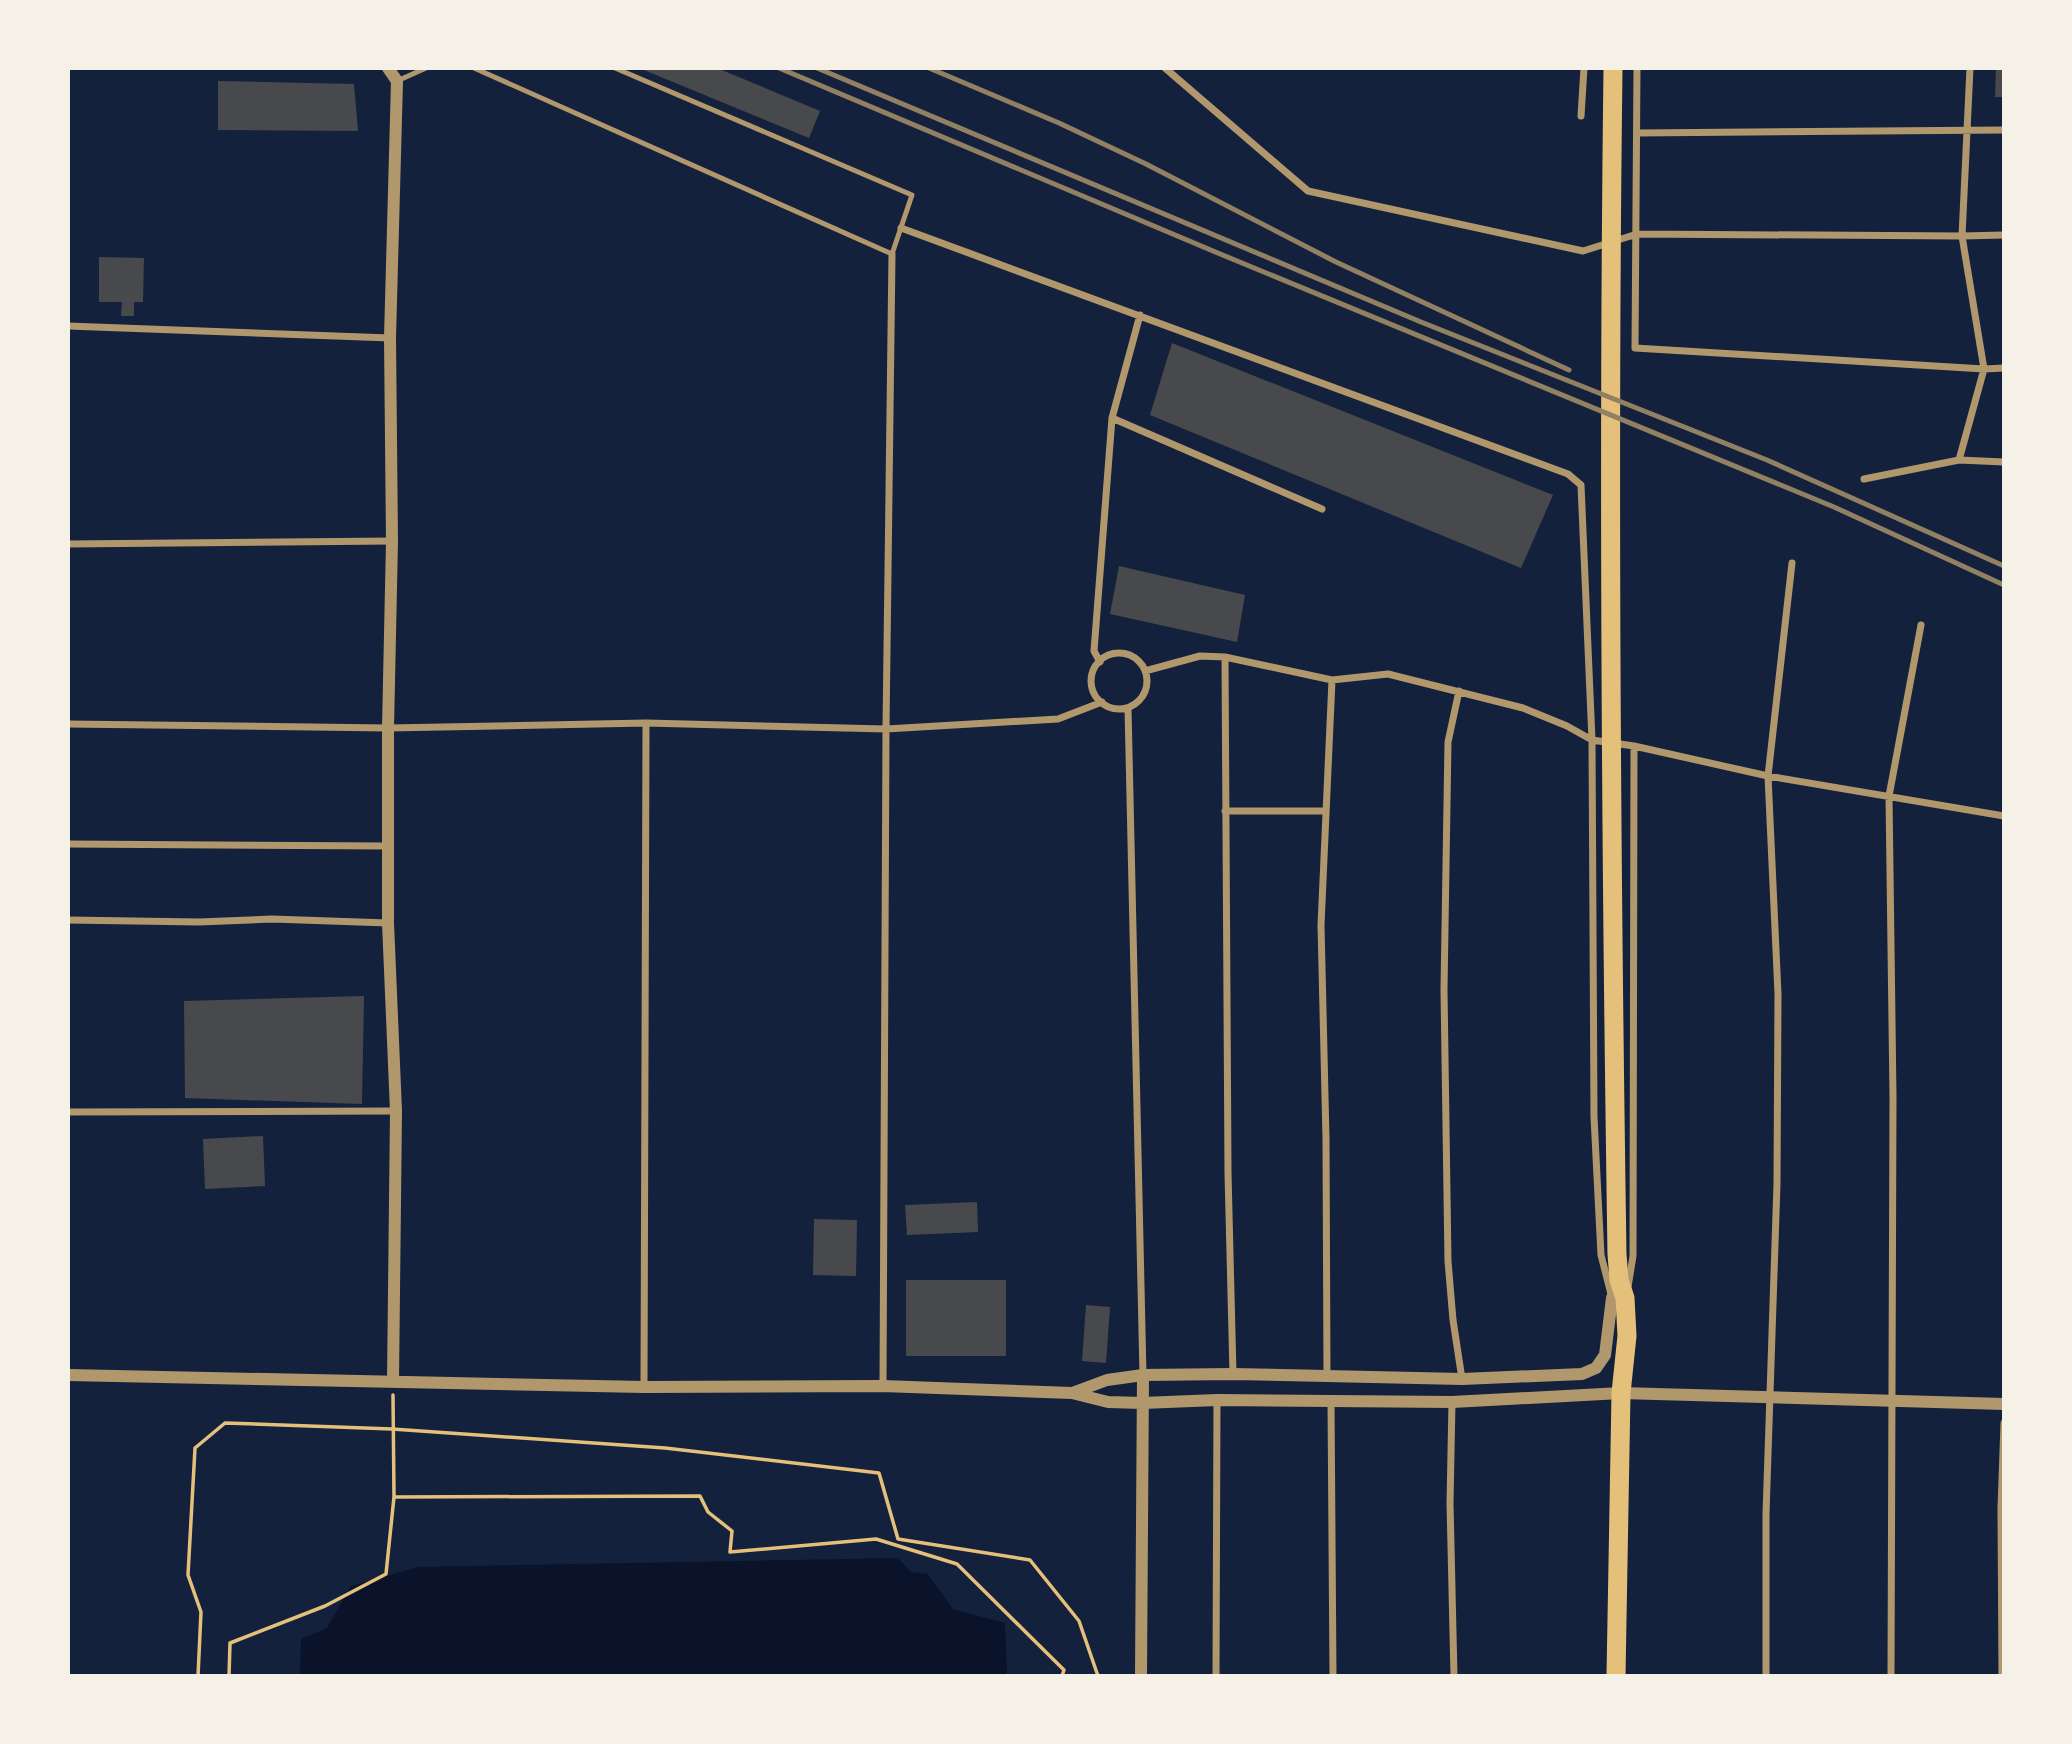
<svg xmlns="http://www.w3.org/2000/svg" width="2072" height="1744" font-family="Inter,sans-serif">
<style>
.water{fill:#0b132b}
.building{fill:#48494c}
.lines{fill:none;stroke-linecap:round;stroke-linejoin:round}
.path{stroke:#e5c07b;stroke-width:3.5}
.service{stroke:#b1986c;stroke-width:5}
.minor{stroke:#b1986c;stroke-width:7}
.tertiary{stroke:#b1986c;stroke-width:12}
.trunk{stroke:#e5c07b;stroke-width:19}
.rail{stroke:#918062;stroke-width:5}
</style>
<rect width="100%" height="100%" fill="#14213d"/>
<path class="water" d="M 898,1558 L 911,1572 L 928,1574 L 953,1609 L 1005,1623 L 1007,1676 L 300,1676 L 301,1639 L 327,1628 L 351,1586 L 418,1567 Z"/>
<path class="building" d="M 639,68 L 717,68 L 820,111 L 809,138 Z
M 1996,68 L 2004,68 L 2004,97 L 1995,97 Z
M 218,81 L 354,84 L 358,131 L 218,130 Z
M 99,257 L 144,258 L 143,302 L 134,302 L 134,316 L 121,316 L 122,302 L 99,302 Z
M 1172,343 L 1553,495 L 1521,568 L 1150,415 Z
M 1119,566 L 1245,595 L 1237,642 L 1110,614 Z
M 364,996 L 362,1104 L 185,1098 L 184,1001 Z
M 263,1136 L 265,1186 L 205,1189 L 203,1139 Z
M 977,1202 L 978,1232 L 907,1235 L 905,1205 Z
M 814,1219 L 857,1220 L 856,1276 L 813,1275 Z
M 906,1280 L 1006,1280 L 1006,1356 L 906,1356 Z
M 1086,1305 L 1110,1307 L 1106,1363 L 1082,1361 Z"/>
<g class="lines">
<path class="path" d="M 394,1497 L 700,1496 L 708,1512 L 732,1531 L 730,1552 L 876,1539 L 957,1564 L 1064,1670 L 1062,1676
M 198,1676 L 201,1612 L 188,1575 L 195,1448 L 225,1423 L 392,1429 L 665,1448 L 879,1473 L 898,1539 L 1030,1560 L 1079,1621 L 1098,1676
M 229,1676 L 230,1643 L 325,1606 L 386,1574 L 394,1497 L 393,1395"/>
<path class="service" d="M 474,68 L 892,254 L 912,195 L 615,68
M 397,81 L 426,68"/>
<path class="minor" d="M 1165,68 L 1308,191 L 1583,251 L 1637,234 L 1962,236 L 1970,68
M 1637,68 L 1635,348 L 1984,369 L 2004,368
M 1581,116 L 1584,68
M 1638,133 L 2004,130
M 901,228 L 1568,474 L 1581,485 L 1592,740 L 1594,1117 L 1601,1255 L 1611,1294
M 68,326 L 390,338
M 1112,418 L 1322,509
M 1959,460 L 1984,369 L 1962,236 L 2004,235
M 1864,479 L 1959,460 L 2004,462
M 68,544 L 392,541
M1091 681a28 28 0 1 1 56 0a28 28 0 1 1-56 0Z
M 1225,657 L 1228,1173 L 1233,1374
M 1100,662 L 1094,651 L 1112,418 L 1140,315
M 1145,671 L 1200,656 L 1225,657 L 1332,680 L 1388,674 L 1523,708 L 1567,726 L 1592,740 L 1634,746 L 1768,776 L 2004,816
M 1459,691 L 1448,742 L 1444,990 L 1448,1261 L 1453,1320 L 1462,1379
M 1128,708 L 1143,1375
M 68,724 L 388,728 L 646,723 L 886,729 L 1058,719 L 1102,702
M 1225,811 L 1325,811
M 68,844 L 388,846
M 68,920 L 199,922 L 272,919 L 388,923
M 68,1112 L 396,1111
M 1628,1287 L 1633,1256 L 1634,746
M 1327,1375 L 1326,1139 L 1321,925 L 1332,680
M 883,1386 L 886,729 L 892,254
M 644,1387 L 646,723
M 1331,1401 L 1333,1676
M 1452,1402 L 1450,1503 L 1454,1676
M 1216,1676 L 1217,1400
M 1766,1676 L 1766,1514 L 1777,1184 L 1778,994 L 1768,776 L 1792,563
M 1891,1676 L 1893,1097 L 1889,796 L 1921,625
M 2002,1676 L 2001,1508 L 2004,1423"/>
<path class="tertiary" d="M 388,68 L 397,81 L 390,338 L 392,541 L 388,728 L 388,923 L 396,1111 L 393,1381
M 68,1375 L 644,1387 L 883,1386 L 1072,1393 L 1108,1402 L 1142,1403 L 1217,1400 L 1452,1402 L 1621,1393 L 2004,1404
M 1072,1393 L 1107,1380 L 1143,1375 L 1233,1374 L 1462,1379 L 1582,1374 L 1596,1368 L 1605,1355 L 1612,1298 L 1619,1280
M 1141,1676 L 1143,1375"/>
<path class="trunk" d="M 1613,68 C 1608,463 1611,859 1617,1254 L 1619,1280 L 1625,1298 L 1627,1336 L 1621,1393 L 1616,1676"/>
<path class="rail" d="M 779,68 L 1225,256 L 1834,507 L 2004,585
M 817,68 L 1421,322 L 1767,460 L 2004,566
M 929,68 L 1059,123 L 1146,164 L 1336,262 L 1569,370"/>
</g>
<rect width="2072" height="1744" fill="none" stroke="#f6f1e7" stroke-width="140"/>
</svg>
